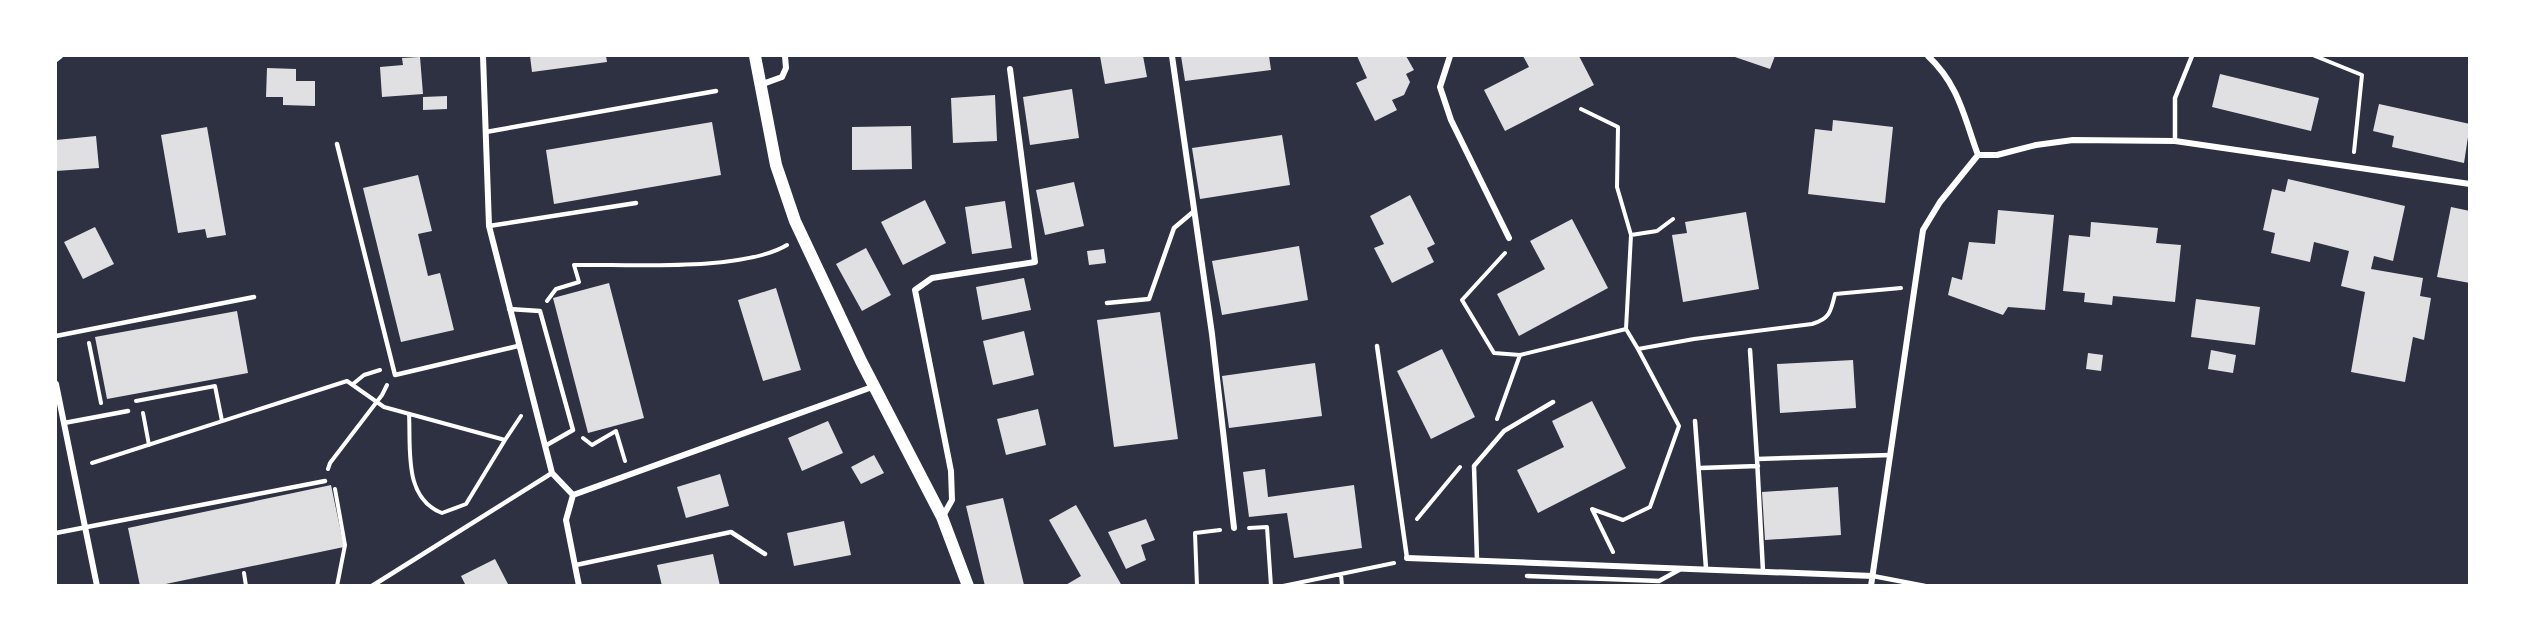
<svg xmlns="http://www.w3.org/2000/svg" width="2525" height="641" font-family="'Alegreya Sans',sans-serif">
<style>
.building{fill:#e0e0e3}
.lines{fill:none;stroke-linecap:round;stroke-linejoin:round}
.path{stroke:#fff;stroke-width:4}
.service{stroke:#fff;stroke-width:4.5}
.minor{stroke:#fff;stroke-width:6}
.secondary{stroke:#fff;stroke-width:12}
</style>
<rect width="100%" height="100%" fill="#2d3142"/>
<path class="building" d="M 530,56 L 606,56 L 607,62 L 532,72 Z
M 1100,56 L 1143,56 L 1147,77 L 1105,84 Z
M 1181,56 L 1269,56 L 1271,70 L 1185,81 Z
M 1357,56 L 1406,56 L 1414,70 L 1406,74 L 1410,82 L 1404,95 L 1392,100 L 1397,110 L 1375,121 L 1356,83 L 1367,78 Z
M 1523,56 L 1579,56 L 1594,85 L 1505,131 L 1484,90 L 1529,67 Z
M 1732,56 L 1775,56 L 1770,69 Z
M 420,57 L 423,94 L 382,97 L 380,67 L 403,65 L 402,58 Z
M 267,68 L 296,69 L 296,81 L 315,81 L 315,106 L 283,105 L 283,97 L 266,97 Z
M 2220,74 L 2319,98 L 2311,131 L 2212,107 Z
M 1072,89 L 1079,138 L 1030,145 L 1023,97 Z
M 995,95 L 997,141 L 953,143 L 951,98 Z
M 447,96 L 447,109 L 423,110 L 423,97 Z
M 2379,104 L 2470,124 L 2464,163 L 2392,147 L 2394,136 L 2373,131 Z
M 1833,120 L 1893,127 L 1885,203 L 1808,194 L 1815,129 L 1832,131 Z
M 712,122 L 721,175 L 554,204 L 546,150 Z
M 911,126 L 912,169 L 852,170 L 852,127 Z
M 207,127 L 226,235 L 207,238 L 205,229 L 178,233 L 161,135 Z
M 1282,135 L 1290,185 L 1200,199 L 1192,148 Z
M 96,136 L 99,168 L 56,171 L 56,140 Z
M 418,175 L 432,231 L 418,234 L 428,276 L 440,273 L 454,330 L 401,342 L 363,188 Z
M 2288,179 L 2405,206 L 2393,261 L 2374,256 L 2371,269 L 2423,278 L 2420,296 L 2431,298 L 2424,340 L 2413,337 L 2405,382 L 2351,372 L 2365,292 L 2341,286 L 2349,251 L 2314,242 L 2310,262 L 2271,253 L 2275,233 L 2263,230 L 2272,189 L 2285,192 Z
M 1074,182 L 1084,226 L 1045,235 L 1036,190 Z
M 1410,195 L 1435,244 L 1427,248 L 1434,262 L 1392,283 L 1374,248 L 1384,244 L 1370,216 Z
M 925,200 L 946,243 L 903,265 L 881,222 Z
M 1005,201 L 1012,248 L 972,254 L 965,207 Z
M 2451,207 L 2470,211 L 2470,283 L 2437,277 Z
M 1998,210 L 2054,215 L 2045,310 L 2008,307 L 2003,315 L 1948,295 L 1952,277 L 1962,280 L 1969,242 L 1995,244 Z
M 1746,212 L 1759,289 L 1683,302 L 1672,235 L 1687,233 L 1685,222 Z
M 1572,219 L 1608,288 L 1519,336 L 1497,294 L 1545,269 L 1530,241 Z
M 2091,222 L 2158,228 L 2156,243 L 2181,245 L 2175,302 L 2113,296 L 2112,305 L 2084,302 L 2085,293 L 2063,291 L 2069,235 L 2090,237 Z
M 95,227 L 114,264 L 83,279 L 64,242 Z
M 1299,246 L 1308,300 L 1222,315 L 1212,261 Z
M 866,248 L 891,295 L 862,311 L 836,264 Z
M 1104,249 L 1106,263 L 1089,265 L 1087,251 Z
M 1024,278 L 1031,310 L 982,320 L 976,287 Z
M 609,283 L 644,418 L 588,433 L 553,298 Z
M 776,288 L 801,370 L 763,381 L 738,300 Z
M 2196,299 L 2260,307 L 2255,345 L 2191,337 Z
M 237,311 L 248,373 L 107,399 L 95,337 Z
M 1160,312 L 1178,439 L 1114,447 L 1097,320 Z
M 1024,331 L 1034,375 L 993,385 L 983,341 Z
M 1442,349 L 1475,417 L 1431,439 L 1397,371 Z
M 2211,350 L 2236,355 L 2233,373 L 2208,369 Z
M 2088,353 L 2103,355 L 2101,371 L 2086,369 Z
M 1853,360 L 1856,408 L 1780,413 L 1777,364 Z
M 1315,363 L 1322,416 L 1229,428 L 1222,376 Z
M 1592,401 L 1626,468 L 1538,513 L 1517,470 L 1564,447 L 1552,421 Z
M 1038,409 L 1046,445 L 1006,455 L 997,419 Z
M 828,421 L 843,453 L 802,471 L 788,438 Z
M 874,455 L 884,473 L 861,484 L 851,467 Z
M 1265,469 L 1268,497 L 1354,485 L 1362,548 L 1294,558 L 1287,513 L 1249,517 L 1243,472 Z
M 720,474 L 729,506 L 686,518 L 677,487 Z
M 331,485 L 344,547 L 156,586 L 140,586 L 128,528 Z
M 1838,487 L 1841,535 L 1765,540 L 1762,492 Z
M 1003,498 L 1024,585 L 1023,586 L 985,586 L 966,506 Z
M 1076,505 L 1122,586 L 1064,586 L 1081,576 L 1049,520 Z
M 1146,519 L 1155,540 L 1141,545 L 1146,560 L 1126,569 L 1108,532 Z
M 844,521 L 851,555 L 794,566 L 787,533 Z
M 713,554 L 720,586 L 662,586 L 657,565 Z
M 495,559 L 509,586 L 466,586 L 461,576 Z"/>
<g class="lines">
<path class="path" d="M 2315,56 L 2362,75 L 2354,152
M 1581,109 L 1618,127 L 1617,187 L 1631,235 L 1657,231 L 1673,219
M 1505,253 L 1462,300 L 1494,353 L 1520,355
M 547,301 L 556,289 L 579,282 L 574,265 C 627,264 742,272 787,245
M 1626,329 L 1638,349 L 1694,339 L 1812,324 C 1830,319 1831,311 1835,294 L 1901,288
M 1626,329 L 1631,235
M 89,343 L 101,403
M 353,384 L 364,375 L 380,370
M 136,401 L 215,386 L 222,421
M 143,413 L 149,445
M 409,414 C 411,449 403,498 442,513 L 466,504 L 505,440
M 1497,419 L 1520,355 L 1626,329
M 583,438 L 592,445 L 616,431 L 625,461
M 92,463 L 347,381 L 384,407 L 505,440 L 521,416
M 328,469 L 330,463 L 382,395 L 387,385
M 335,489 L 345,545 L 337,586
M 1417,519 L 1460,467
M 1249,528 L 1267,527 L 1271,586
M 1613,552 L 1592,509 L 1623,520 L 1650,507 L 1679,426 L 1638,349
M 244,573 L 246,586
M 1341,575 L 1342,586
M 1197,586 L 1195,533 L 1220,530
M 1283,586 L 1394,563"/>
<path class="service" d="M 56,60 L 61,56
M 486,132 L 716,91
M 2175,141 L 2175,98 L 2192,56
M 337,144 L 395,375 L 518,346
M 489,226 L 636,203
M 1107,303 L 1149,299 L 1174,228 L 1193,212
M 509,309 L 540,311 L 573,430 L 545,446
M 56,336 L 254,297
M 1377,346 L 1407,558
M 1750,350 L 1757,459
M 1695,421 L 1706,568
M 64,423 L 128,411
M 1700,468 L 1758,466
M 56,533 L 325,481
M 1477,560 L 1474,466 L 1504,431 L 1553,402
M 576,565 L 731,532 L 765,554
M 1763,571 L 1757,459 L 1891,455
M 1527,576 L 1659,581 L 1679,570
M 1873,576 L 1925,586
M 372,586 L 552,473"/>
<path class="minor" d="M 483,56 L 489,226 L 552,473 L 573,495
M 1172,56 L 1212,334 L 1234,528
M 1450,56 L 1440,87 L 1451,120 L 1509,238
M 1928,56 C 1959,85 1964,117 1978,155
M 760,85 L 782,77 L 786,68 L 785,56
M 56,384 L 97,586
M 573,495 L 875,386
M 573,495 L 566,520 L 579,586
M 943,516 L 952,500 L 951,471 L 915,290 L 932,278 L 1035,262 L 1010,69
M 1407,558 L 1873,576
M 1871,586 L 1923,230 L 1940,202 L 1978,155 L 1997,155 L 2036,145 L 2073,140 L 2175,141 L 2470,184"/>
<path class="secondary" d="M 755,56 L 776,165 L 795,221 L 861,361 L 942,517 L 968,586"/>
</g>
<rect width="2525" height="641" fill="none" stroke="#ffffff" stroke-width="114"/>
</svg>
